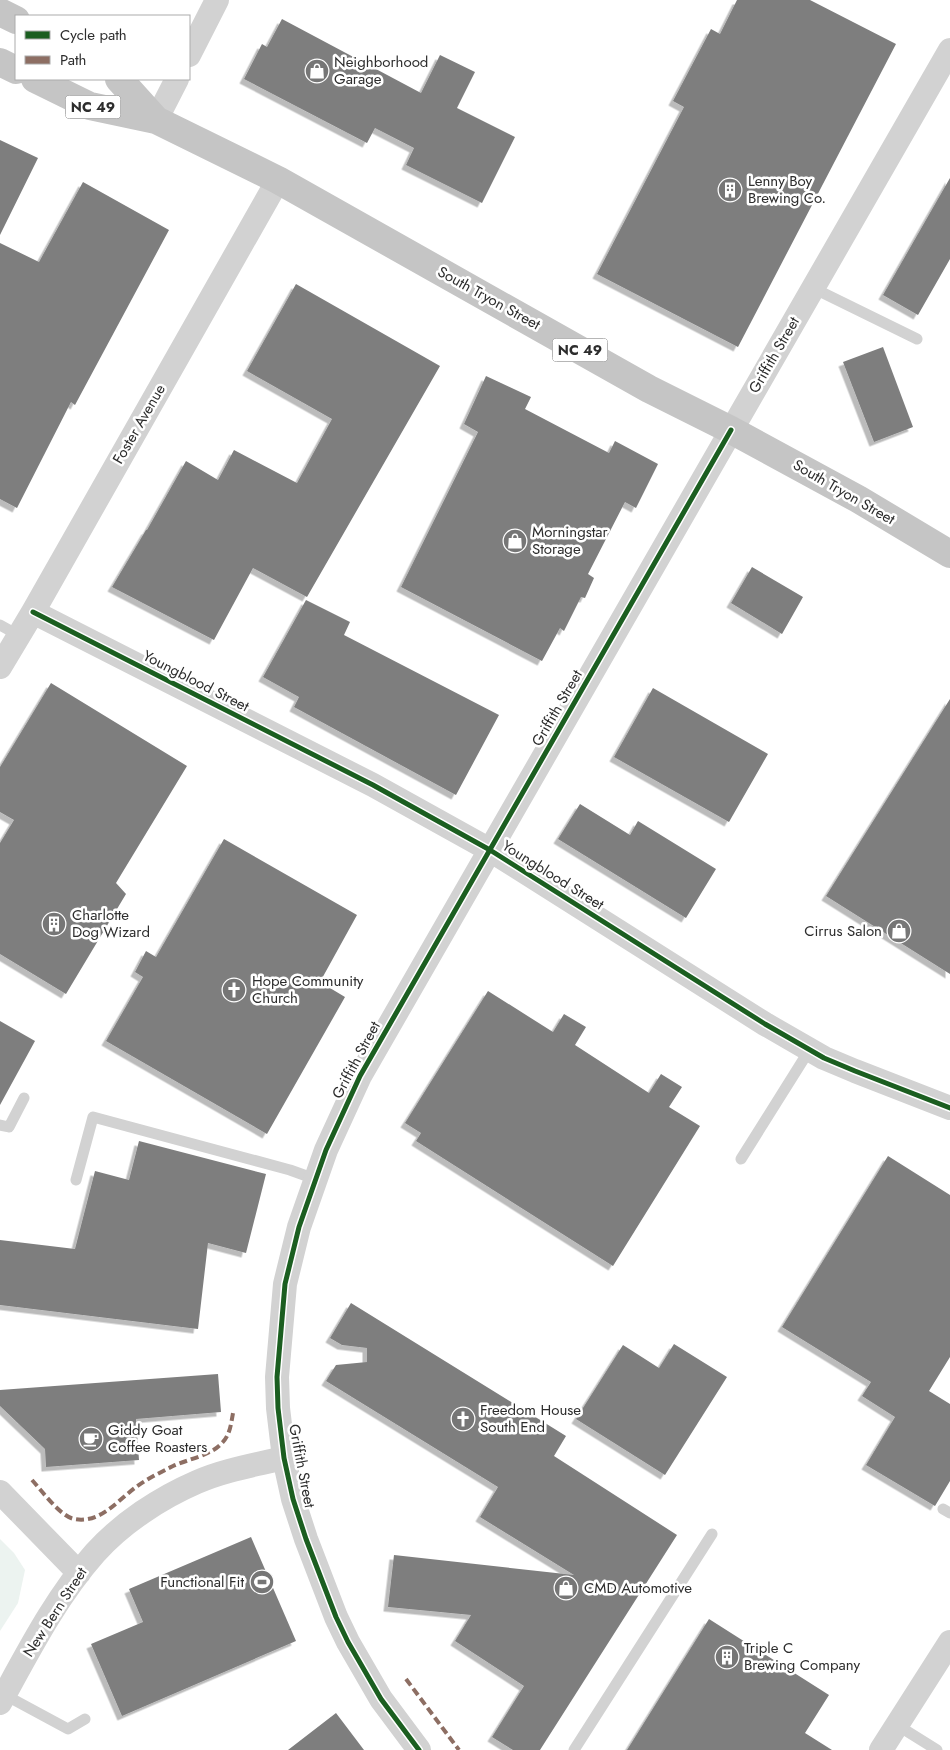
<svg xmlns="http://www.w3.org/2000/svg" width="950" height="1750" font-family="Jost,sans-serif">
<style>
.green{fill:#ecf3f0}
.building{fill:#7e7e7e;filter:url(#shadow)}
.lines{fill:none;stroke-linecap:round;stroke-linejoin:round}
.lane{stroke:#d2d2d2;stroke-width:11}
.street{stroke:#d2d2d2;stroke-width:24}
.primary{stroke:#c5c5c5;stroke-width:28}
.quiet{stroke:#8d6e63;stroke-width:4;stroke-dasharray:8 4;stroke-linecap:butt}
.cycleway-casing{stroke:#fff;stroke-width:8}
.cycleway{stroke:#1b5e20;stroke-width:5}
.labels{text-anchor:middle;dominant-baseline:central;stroke-width:5;stroke-linejoin:round;paint-order:stroke}
.shield{fill:#fff;stroke:#6c6c6c;stroke-width:1}
.shield-label{font-size:14px;font-weight:bold;fill:#2d2d2d}
.poi-label{font-size:15px;fill:#2d2d2d;stroke:#fff;text-anchor:start}
.street-label{font-size:15px;fill:#2d2d2d;stroke:#fff}
</style>
<defs>
<filter id="shadow"><feDropShadow dx="-4.5" dy="4.5" stdDeviation="0" flood-color="#0004"/></filter>
</defs>
<rect width="100%" height="100%" fill="#fff"/>
<path class="green" d="M 0,1539 L 14,1553 L 25,1570 L 18,1603 L 0,1631 Z"/>
<path class="building" d="M 737,0 L 810,0 L 896,44 L 738,347 L 597,274 L 684,107 L 673,101 L 711,29 L 720,34 Z
M 282,19 L 421,93 L 440,55 L 475,72 L 457,108 L 515,137 L 482,203 L 406,165 L 414,148 L 375,128 L 367,143 L 244,79 L 262,44 L 267,47 Z
M 0,140 L 38,158 L 0,235 Z
M 950,178 L 950,259 L 918,315 L 883,295 Z
M 83,182 L 169,230 L 75,405 L 71,402 L 17,508 L 0,499 L 0,243 L 39,262 Z
M 296,284 L 440,366 L 307,597 L 253,568 L 214,640 L 112,587 L 146,530 L 147,530 L 186,461 L 218,480 L 234,450 L 297,483 L 332,419 L 247,371 Z
M 883,347 L 913,427 L 874,442 L 843,362 Z
M 486,376 L 531,397 L 525,409 L 609,453 L 615,441 L 658,464 L 636,508 L 625,502 L 588,574 L 594,578 L 585,598 L 581,597 L 564,631 L 560,628 L 542,661 L 401,587 L 478,432 L 464,424 Z
M 752,567 L 803,597 L 782,634 L 731,603 Z
M 306,600 L 350,622 L 344,635 L 499,715 L 456,795 L 294,707 L 299,697 L 263,677 Z
M 51,683 L 187,766 L 116,883 L 126,894 L 66,994 L 0,954 L 0,843 L 14,820 L 0,812 L 0,767 Z
M 653,688 L 768,754 L 729,822 L 614,757 Z
M 950,699 L 950,974 L 826,896 Z
M 580,804 L 630,835 L 638,821 L 716,869 L 686,918 L 558,839 Z
M 224,839 L 357,915 L 320,982 L 345,997 L 267,1134 L 106,1041 L 143,977 L 135,972 L 146,951 L 156,957 Z
M 488,991 L 553,1032 L 564,1014 L 586,1027 L 575,1045 L 649,1093 L 661,1074 L 682,1087 L 669,1107 L 700,1126 L 613,1266 L 416,1141 L 421,1133 L 405,1123 Z
M 0,1021 L 35,1041 L 0,1105 Z
M 139,1141 L 266,1174 L 246,1253 L 208,1243 L 198,1329 L 0,1305 L 0,1240 L 75,1249 L 95,1171 L 129,1180 Z
M 888,1156 L 950,1195 L 950,1357 L 929,1391 L 950,1404 L 950,1481 L 935,1506 L 866,1465 L 895,1417 L 862,1396 L 871,1382 L 782,1327 Z
M 351,1303 L 566,1436 L 554,1456 L 677,1535 L 540,1750 L 513,1750 L 492,1737 L 524,1686 L 455,1641 L 471,1615 L 388,1607 L 394,1555 L 574,1575 L 480,1517 L 498,1487 L 326,1381 L 336,1365 L 367,1362 L 367,1348 L 342,1345 L 330,1338 Z
M 674,1344 L 727,1377 L 665,1475 L 576,1419 L 623,1345 L 659,1368 Z
M 218,1374 L 221,1412 L 136,1419 L 139,1460 L 46,1467 L 45,1449 L 0,1406 L 0,1390 Z
M 251,1537 L 296,1641 L 122,1716 L 91,1644 L 143,1622 L 129,1589 Z
M 709,1619 L 829,1695 L 805,1733 L 832,1750 L 627,1750 Z
M 336,1713 L 364,1750 L 288,1750 Z"/>
<g class="lines">
<path class="lane" d="M 813,288 L 917,339
M 0,625 L 18,635
M 0,1125 L 9,1127 L 24,1098
M 741,1159 L 810,1049
M 76,1180 L 93,1117 L 290,1170 L 315,1179
M 943,1509 L 950,1513
M 5,1695 L 68,1729 L 85,1719
M 897,1725 L 937,1750
M 574,1750 L 712,1534"/>
<path class="street" d="M 189,55 L 217,0
M 156,120 L 177,79
M 33,612 L 373,785 L 490,850 L 765,1024 L 824,1058 L 855,1071 L 950,1108
M 0,667 L 33,612 L 278,180
M 0,1492 L 79,1573
M 0,1703 C 28,1652 56,1597 95,1553 C 122,1523 160,1498 197,1482 C 224,1470 255,1465 284,1458
M 419,1750 L 381,1699 L 348,1642 L 336,1617 L 306,1539 L 293,1499 L 284,1458 L 278,1408 L 277,1377 L 285,1284 L 299,1227 L 326,1150 L 360,1076 L 950,50
M 881,1750 L 950,1642"/>
<path class="primary" d="M 0,12 L 16,20
M 0,62 L 16,70
M 35,79 L 90,106 L 156,120 L 278,180 L 649,389 L 731,430 L 858,499 L 950,554
M 119,79 L 156,120"/>
<path class="quiet" d="M 32,1480 C 42,1491 60,1516 74,1519 C 100,1524 117,1501 136,1487 C 147,1479 161,1472 173,1466 C 186,1460 211,1455 221,1444 C 230,1436 231,1424 233,1413
M 406,1679 L 459,1750"/>
<g class="cycleway-casing">
<path id="cycleway" d="M 33,612 L 373,785 L 490,850 L 765,1024 L 824,1058 L 855,1071 L 950,1108
M 419,1750 L 381,1699 L 348,1642 L 336,1617 L 306,1539 L 293,1499 L 284,1458 L 278,1408 L 277,1377 L 285,1284 L 299,1227 L 326,1150 L 360,1076 L 731,430"/>
</g>
<use href="#cycleway" class="cycleway"/>
</g>
<defs>
<g id="shop-disc" transform="scale(1.25)"><circle r="9.5" fill="#767676" stroke="#fff"/><path d="M-5-2.5h2.3a2.7 3.5 0 0 1 5.4 0H5L5.5 6h-11ZM-1.5-2.5h3a1.5 2.3 0 0 0-3 0Z" fill="#fff"/></g>
<g id="building-disc" transform="scale(1.25)"><circle r="9.5" fill="#767676" stroke="#fff"/><path d="M-4-6H4V6H1V3H-1V6H-4ZM-2.5-4.3h1.7v1.8h-1.7ZM.8-4.3h1.7v1.8H.8ZM-2.5-1h1.7V.8h-1.7ZM.8-1h1.7V.8H.8Z" fill="#fff"/></g>
<g id="church-disc" transform="scale(1.25)"><circle r="9.5" fill="#767676" stroke="#fff"/><path d="M-1.2-6h2.4v3.5h3.3v2.4h-3.3V6h-2.4V-.1h-3.3v-2.4h3.3Z" fill="#fff"/></g>
<g id="cafe-disc" transform="scale(1.25)"><circle r="9.5" fill="#767676" stroke="#fff"/><path d="M-5.5-4.5H6V0H3Q3 3.5 0 3.5H-2.5Q-5.5 3.5-5.5 0ZM3-3.2v2h1.7v-2ZM-6 4.5H4V6H-6Z" fill="#fff"/></g>
<g id="stadium-disc" transform="scale(1.25)"><circle r="9.5" fill="#767676" stroke="#fff"/><path d="M0-5a6.5 5 0 1 0 0 10a6.5 5 0 1 0 0-10ZM-3.5-1.8h7v3.6h-7Z" fill="#fff"/></g>
</defs>
<g fill-rule="evenodd">
<use href="#shop-disc" x="317" y="71"/>
<use href="#building-disc" x="730" y="190"/>
<use href="#shop-disc" x="515" y="541"/>
<use href="#building-disc" x="54" y="924"/>
<use href="#shop-disc" x="899" y="931"/>
<use href="#church-disc" x="234" y="990"/>
<use href="#church-disc" x="463" y="1419"/>
<use href="#cafe-disc" x="91" y="1439"/>
<use href="#stadium-disc" x="262" y="1582"/>
<use href="#shop-disc" x="566" y="1588"/>
<use href="#building-disc" x="727" y="1657"/>
</g>
<g class="labels">
<g class="shield">
<rect x="65.5" y="95.5" width="55" height="23" rx="4"/>
<rect x="552.5" y="338.5" width="55" height="23" rx="4"/>
</g>
<g class="shield-label">
<text x="93" y="107">NC 49</text>
<text x="580" y="350">NC 49</text>
</g>
<g class="poi-label">
<text x="334" y="62">Neighborhood<tspan x="334" dy="17">Garage</tspan></text>
<text x="748" y="181">Lenny Boy<tspan x="748" dy="17">Brewing Co.</tspan></text>
<text x="532" y="532">Morningstar<tspan x="532" dy="17">Storage</tspan></text>
<text x="72" y="915">Charlotte<tspan x="72" dy="17">Dog Wizard</tspan></text>
<text x="882" y="931" text-anchor="end">Cirrus Salon</text>
<text x="252" y="981">Hope Community<tspan x="252" dy="17">Church</tspan></text>
<text x="480" y="1410">Freedom House<tspan x="480" dy="17">South End</tspan></text>
<text x="108" y="1430">Giddy Goat<tspan x="108" dy="17">Coffee Roasters</tspan></text>
<text x="244" y="1582" text-anchor="end">Functional Fit</text>
<text x="584" y="1588">CMD Automotive</text>
<text x="744" y="1648">Triple C<tspan x="744" dy="17">Brewing Company</tspan></text>
</g>
<g class="street-label">
<text transform="translate(489 298) rotate(29)">South Tryon Street</text>
<text transform="translate(774 355) rotate(-60)">Griffith Street</text>
<text transform="translate(139 424) rotate(-60)">Foster Avenue</text>
<text transform="translate(844 492) rotate(30)">South Tryon Street</text>
<text transform="translate(196 681) rotate(27)">Youngblood Street</text>
<text transform="translate(557 708) rotate(-60)">Griffith Street</text>
<text transform="translate(553 875) rotate(32)">Youngblood Street</text>
<text transform="translate(356 1060) rotate(-62)">Griffith Street</text>
<text transform="translate(302 1466) rotate(79)">Griffith Street</text>
<text transform="translate(55 1612) rotate(-57)">New Bern Street</text>
</g>
</g>
<rect x="15" y="15" width="175" height="65" fill="#ffffff" stroke="#ababab"/>
<rect x="25" y="31" width="25" height="8" fill="#1b5e20" stroke="#ababab"/>
<text x="60" y="40" font-size="15" fill="#2d2d2d">Cycle path</text>
<rect x="25" y="56" width="25" height="8" fill="#8d6e63" stroke="#ababab"/>
<text x="60" y="65" font-size="15" fill="#2d2d2d">Path</text>
</svg>
